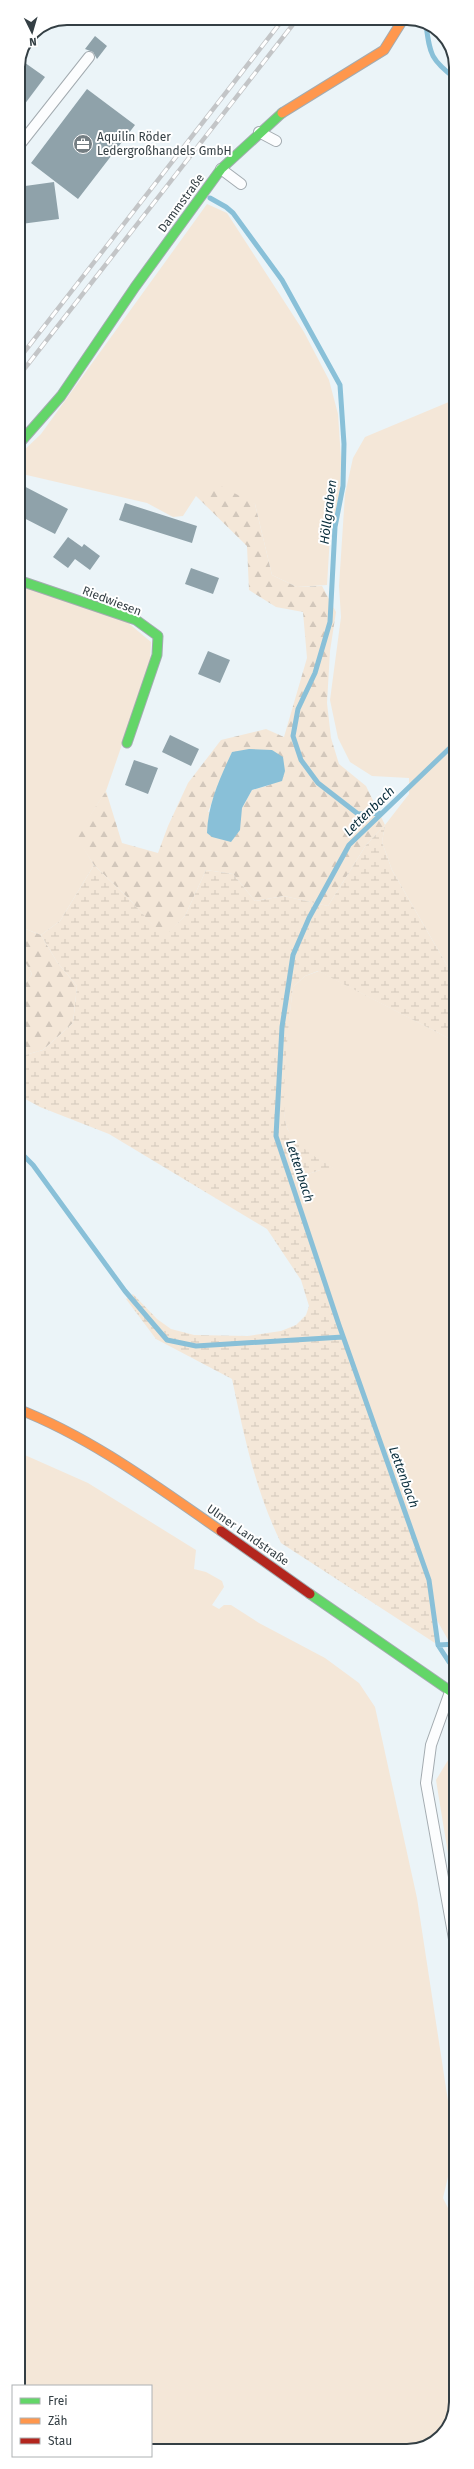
<svg xmlns="http://www.w3.org/2000/svg" width="474" height="2469" font-family="'Fira Sans',sans-serif">
<style>
.green{fill:#f4e7d8}
.forest{fill:url(#forest-firs);fill-rule:evenodd}
.wetland{fill:url(#wetland-marsh)}
.water{fill:#89c0d8}
.lines{fill:none;stroke-linecap:round;stroke-linejoin:round}
.stream{stroke:#89c0d8;stroke-width:5}
.building{fill:#8fa2aa}
.lane-casing{stroke:#a3abb0;stroke-width:12}
.fast-casing{stroke:#a3abb0;stroke-width:11}
.slow-casing{stroke:#a3abb0;stroke-width:11}
.jam-casing{stroke:#a3abb0;stroke-width:11}
.lane{stroke:#fcfdfe;stroke-width:10}
.fast{stroke:#63d668;stroke-width:9}
.slow{stroke:#ff974d;stroke-width:9}
.jam{stroke:#b3261e;stroke-width:9}
.rail-casing{stroke:#c3c5c7;stroke-width:4.5}
.rail{stroke:#fff;stroke-width:3;stroke-dasharray:9;stroke-linecap:butt}
.labels{text-anchor:middle;dominant-baseline:central;stroke-width:4;stroke-linejoin:round;paint-order:stroke}
.poi-label{font-size:12px;fill:#343f44;stroke:#fff;text-anchor:start}
.street-label{font-size:12px;fill:#343f44;stroke:#fff}
.water-label{font-size:13px;font-style:italic;fill:#0a2e3c;stroke:#fff}
.rim{fill:none;stroke:#343f44;stroke-width:2}
</style>
<defs>
<pattern id="forest-firs" width="22" height="20" patternUnits="userSpaceOnUse"><rect width="22" height="20" fill="#f4e7d8"/><path d="M5 1l3.5 6h-7zM16 11l3.5 6h-7z" fill="#d2c7bb"/></pattern>
<pattern id="wetland-marsh" width="20" height="14" patternUnits="userSpaceOnUse"><rect width="20" height="14" fill="#f4e7d8"/><path d="M1 5h8M5 5V1M11 12h8M15 12V8" fill="none" stroke="#d2c7bb"/></pattern>
</defs>
<rect width="100%" height="100%" fill="#ebf4f8"/>
<path class="green" d="M 207,204 L 227,213 L 304,332 L 329,380 L 338,414 L 341,459 L 340,492 L 330,536 L 327,585 L 297,587 L 272,575 L 255,504 L 196,496 L 183,516 L 173,517 L 147,503 L 18,473 L 18,456 L 41,434 Z
M 456,399 L 456,981 L 392,870 L 382,842 L 385,825 L 409,794 L 409,778 L 372,776 L 350,762 L 338,738 L 330,700 L 341,617 L 339,586 L 345,494 L 353,458 L 365,437 Z
M 18,585 L 126,621 L 151,642 L 150,663 L 106,791 L 77,837 L 94,865 L 60,921 L 41,935 L 18,926 Z
M 18,957 L 24,960 L 32,974 L 18,995 Z
M 319,971 L 456,1042 L 456,1654 L 434,1615 L 375,1427 L 291,1180 L 320,1170 L 336,1170 C 319,1159 297,1149 288,1130 C 277,1110 290,1013 293,987 L 305,976 Z
M 18,1452 L 88,1483 L 196,1550 L 194,1569 L 206,1572 L 222,1581 L 224,1587 L 212,1605 L 219,1609 L 224,1605 L 231,1605 L 259,1623 L 325,1658 L 359,1683 L 375,1707 L 417,1898 L 455,2147 L 443,2198 L 456,2224 L 456,2402 L 444,2434 L 413,2451 L 151,2451 L 151,2386 L 18,2386 Z
M 456,1747 L 456,1903 L 436,1780 Z"/>
<path class="forest" d="M 217,484 L 255,504 L 272,575 L 297,587 L 322,586 L 336,612 L 330,651 L 327,703 L 331,738 L 339,764 L 366,786 L 385,825 L 366,845 L 328,906 L 284,896 L 255,901 L 233,874 L 206,870 L 185,916 L 164,938 L 130,900 L 94,865 L 76,837 L 106,791 L 122,843 L 158,853 L 168,826 L 188,783 L 221,740 L 266,729 L 284,737 L 307,658 L 303,612 L 276,607 L 249,590 L 247,546 L 196,496 ZM 232,752 L 270,785 L 252,790 L 242,808 L 208,812 Z
M 18,926 L 41,935 L 57,962 L 77,986 L 73,1023 L 43,1050 L 18,1057 L 18,995 L 32,974 L 24,960 L 18,957 Z"/>
<path class="wetland" d="M 385,825 L 382,842 L 392,870 L 456,981 L 456,1042 L 318,971 L 305,976 L 293,987 C 290,1012 278,1113 288,1130 C 299,1149 319,1159 337,1170 L 320,1170 L 291,1180 L 339,1325 L 429,1580 L 438,1645 L 281,1543 C 255,1490 244,1435 232,1379 L 156,1339 L 126,1299 L 133,1294 L 157,1319 L 171,1329 L 194,1335 L 248,1336 L 281,1331 L 296,1325 L 306,1315 L 309,1306 L 301,1280 L 267,1229 L 109,1134 L 40,1107 L 18,1095 L 18,1057 L 43,1050 L 73,1023 L 77,986 L 57,962 L 41,935 L 60,921 L 94,865 L 130,900 L 164,937 L 185,916 L 206,870 L 233,874 L 255,901 L 284,896 L 328,906 L 366,845 Z"/>
<path class="water" d="M 249,749 L 272,750 L 283,757 L 285,771 L 282,781 L 252,790 L 242,808 L 240,830 L 231,842 L 212,837 L 207,833 C 208,803 220,778 232,752 Z"/>
<g class="lines">
<path class="stream" d="M 426,25 C 430,55 431,60 456,79
M 210,198 L 226,207 L 233,213 L 282,280 L 340,385 L 344,444 L 343,486 L 335,527 L 330,622 L 315,673 L 298,709 L 293,736 L 301,760 L 318,783 L 358,814 L 382,813
M 456,742 L 349,845 L 309,918 L 293,955 L 282,1027 L 276,1136 L 339,1325 L 429,1580 L 438,1645 L 449,1662 L 456,1666
M 18,1150 L 33,1165 L 125,1291 L 167,1340 L 196,1346 L 343,1337
M 438,1645 L 456,1644"/>
</g>
<path class="building" d="M 95,36 L 107,46 L 97,59 L 93,52 L 85,49 Z
M 21,60 L 45,77 L 18,113 L 18,67 Z
M 87,89 L 135,125 L 78,199 L 31,163 Z
M 54,182 L 59,219 L 21,224 L 18,187 Z
M 18,483 L 68,509 L 55,534 L 18,515 Z
M 125,503 L 197,526 L 192,543 L 119,520 Z
M 68,537 L 82,547 L 84,544 L 100,556 L 90,570 L 75,559 L 68,568 L 53,557 Z
M 191,568 L 219,578 L 213,594 L 185,584 Z
M 208,651 L 230,660 L 220,683 L 198,674 Z
M 170,735 L 199,749 L 191,766 L 162,752 Z
M 134,760 L 158,768 L 148,794 L 125,785 Z"/>
<g class="lines">
<g class="lane-casing">
<path id="lane" d="M 259,132 L 276,141
M 18,147 L 89,57
M 221,169 L 241,184
M 450,1692 L 431,1745 L 426,1783 L 456,1950"/>
</g>
<g class="fast-casing">
<path id="fast" d="M 18,445 L 61,396 L 135,287 L 221,169 L 282,113
M 18,580 L 136,620 L 158,636 L 157,655 L 127,743
M 310,1594 L 456,1695"/>
</g>
<g class="slow-casing">
<path id="slow" d="M 282,113 L 384,50 L 404,18
M 18,1409 C 92,1438 156,1486 221,1531"/>
</g>
<g class="jam-casing">
<path id="jam" d="M 221,1531 L 310,1594"/>
</g>
<use href="#lane" class="lane"/>
<use href="#fast" class="fast"/>
<use href="#slow" class="slow"/>
<use href="#jam" class="jam"/>
<g class="rail-casing">
<path id="rail" d="M 18,360 L 284,18
M 18,377 L 298,18"/>
</g>
<use href="#rail" class="rail"/>
</g>
<defs>
<g id="office-disc" transform="scale(1)"><circle r="9.5" fill="#747e83" stroke="#fff"/><path d="M-6-3h4V-5.5h4V-3h4V5H-6ZM-1-4.5V-3h2v-1.5ZM-6 0V1H6V0Z" fill="#fff"/></g>
</defs>
<g fill-rule="evenodd">
<use href="#office-disc" x="83" y="144"/>
</g>
<g class="labels">
<g class="poi-label">
<text x="97" y="137">Aquilin Röder<tspan x="97" dy="14">Ledergroßhandels GmbH</tspan></text>
</g>
<g class="street-label">
<text transform="translate(181 203) rotate(-54)">Dammstraße</text>
<text transform="translate(112 601) rotate(21)">Riedwiesen</text>
<text transform="translate(248 1535) rotate(35)">Ulmer Landstraße</text>
</g>
<g class="water-label">
<text transform="translate(328 512) rotate(-83)">Höllgraben</text>
<text transform="translate(369 811) rotate(-44)">Lettenbach</text>
<text transform="translate(300 1171) rotate(72)">Lettenbach</text>
<text transform="translate(404 1477) rotate(70)">Lettenbach</text>
</g>
</g>
<path d="M0 0H474V2469H0ZM67 25H407A42 42 0 0 1 449 67V2402A42 42 0 0 1 407 2444H67A42 42 0 0 1 25 2402V67A42 42 0 0 1 67 25Z" fill="#fff" fill-rule="evenodd"/>
<path class="rim" d="M67 25H407A42 42 0 0 1 449 67V2402A42 42 0 0 1 407 2444H67A42 42 0 0 1 25 2402V67A42 42 0 0 1 67 25Z"/>
<rect x="12" y="2385" width="140" height="72" fill="#ffffff" stroke="#aeb2b4"/>
<rect x="20" y="2398" width="20" height="6" fill="#63d668" stroke="#aeb2b4"/>
<text x="48" y="2405" font-size="12" fill="#343f44">Frei</text>
<rect x="20" y="2418" width="20" height="6" fill="#ff974d" stroke="#aeb2b4"/>
<text x="48" y="2425" font-size="12" fill="#343f44">Zäh</text>
<rect x="20" y="2438" width="20" height="6" fill="#b3261e" stroke="#aeb2b4"/>
<text x="48" y="2445" font-size="12" fill="#343f44">Stau</text>
<g transform="translate(32 32) rotate(175)" stroke="#ffffff" stroke-width="3" paint-order="stroke">
<path d="M0-3L7 15L0 10L-7 15Z" fill="#343f44"/>
<text y="-6" font-size="11" font-weight="bold" text-anchor="middle" fill="#343f44">N</text>
</g>
</svg>
